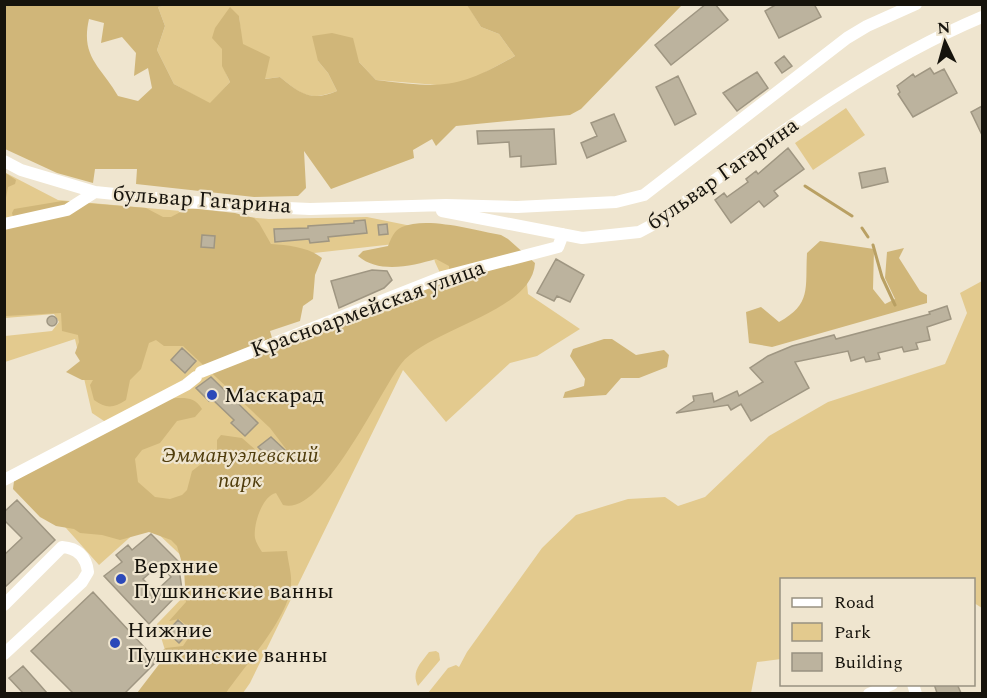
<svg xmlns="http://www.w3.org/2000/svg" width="987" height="698" font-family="Spectral,serif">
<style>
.green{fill:#e3ca8e;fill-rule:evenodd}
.forest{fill:#d0b679;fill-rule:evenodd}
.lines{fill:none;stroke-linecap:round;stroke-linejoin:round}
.stream{stroke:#b9a063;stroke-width:3}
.building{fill:#bcb39e;stroke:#9f9682;stroke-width:1.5;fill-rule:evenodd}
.street{stroke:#fff;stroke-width:12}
.poi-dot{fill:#2c49b9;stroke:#efe5cf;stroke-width:2}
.labels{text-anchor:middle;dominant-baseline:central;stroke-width:4.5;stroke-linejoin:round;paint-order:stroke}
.street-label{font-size:22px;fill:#16130c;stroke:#efe5cf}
.poi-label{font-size:22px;fill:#16130c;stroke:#efe5cf;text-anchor:start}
.park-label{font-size:22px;font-style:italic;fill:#503d0c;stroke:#efe5cf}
</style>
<rect width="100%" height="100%" fill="#efe5cf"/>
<path class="green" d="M 467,4 L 481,27 L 499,34 L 515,56 L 469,81 L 449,86 L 376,80 L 359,62 L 318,61 L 328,73 L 337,91 C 309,101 303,96 280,77 L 264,79 L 242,44 L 239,16 C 225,43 215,53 230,82 L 210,104 L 174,84 L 157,50 L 165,26 L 158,7 L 169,5 Z
M 846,108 L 865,135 L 813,170 L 795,143 Z
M 4,172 L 58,200 L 269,219 L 367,217 L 461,236 L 524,253 L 528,294 L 580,329 L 537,356 L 510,363 L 446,422 L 403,370 L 250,683 L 243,693 L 141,693 L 168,660 L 157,624 L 188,592 L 190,564 L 152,528 L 137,531 L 99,565 L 25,482 L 119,431 L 92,413 L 75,339 L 5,362 L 5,336 L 52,331 L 59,322 L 54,314 L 5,318 ZM 430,240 L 435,262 L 447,288 L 258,365 L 234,262 Z
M 982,281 L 982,608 L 974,603 L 974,580 L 782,580 L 781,659 L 757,662 L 751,693 L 428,693 L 448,668 L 456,665 L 459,667 L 467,652 L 542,548 L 576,515 L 628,499 L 665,497 L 678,506 L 705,497 L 769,436 L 828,402 L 945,364 L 967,313 L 960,293 Z
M 436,651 L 439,653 L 440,660 L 418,686 C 411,672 420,664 429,652 Z"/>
<path class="forest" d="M 5,4 L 169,5 L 158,7 L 165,26 L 157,50 L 174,84 L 210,103 L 230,82 L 222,66 L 222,49 L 212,38 L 215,28 L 230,7 L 239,16 L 243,44 L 270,57 L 265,79 L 280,77 C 301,94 311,102 337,91 L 328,73 L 318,61 L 312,36 L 332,33 L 353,38 L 359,62 L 376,80 C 442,88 456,90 515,56 L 499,34 L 481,27 L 467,5 L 682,5 L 581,109 L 570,115 L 456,126 L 436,146 L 432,139 L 413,150 L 414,158 L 331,189 L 304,151 L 306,188 L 298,196 L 254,197 L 136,184 L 137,169 L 95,169 L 93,183 L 57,173 L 5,149 ZM 89,19 L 104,23 L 101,43 L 122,37 L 136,53 L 134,76 L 148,68 L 152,88 L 138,101 L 118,96 C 102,67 80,58 89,19 Z
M 4,172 L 16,180 L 15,184 L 8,187 L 5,203 Z
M 62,201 L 146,208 L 163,217 L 171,217 L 186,209 L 198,209 L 235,213 L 254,218 L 259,223 L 271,244 C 288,245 308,247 322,258 L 315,275 L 313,299 L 303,306 L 300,321 L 270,331 L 272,338 L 287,342 L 406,298 L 450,278 L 449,266 L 436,259 C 412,266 379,274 358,256 L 363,251 L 388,246 C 391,239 394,230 402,227 C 426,216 475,230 501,235 L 508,239 L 535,263 C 532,313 429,328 401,364 C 380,391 323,517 283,505 L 276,493 C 262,496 253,525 255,538 C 256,543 259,547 262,552 L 287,551 C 288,562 292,574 291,584 C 290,617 244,666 226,693 L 137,693 L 160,663 L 158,653 L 166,648 L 183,646 L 193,631 L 179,619 L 169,621 L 186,602 L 184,570 L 177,546 L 171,540 L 149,532 L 120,540 L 102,535 L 80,533 L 74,529 L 56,526 L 40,517 L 13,489 L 14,481 L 166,399 C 181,398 194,395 202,409 L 195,417 L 177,421 L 160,443 L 142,450 L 135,459 L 138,482 L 155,497 L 170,499 L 182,495 L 187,490 L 192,471 L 217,452 L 217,440 L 221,435 L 242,438 L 272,464 L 286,456 L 286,449 L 270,428 L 183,346 L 164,346 L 156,340 L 149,343 L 141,369 L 130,380 L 126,400 C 114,408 106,409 94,400 L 90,385 L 93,380 L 82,380 L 66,372 L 80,361 L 75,353 L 79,342 L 78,335 L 62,331 L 61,313 L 5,316 L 4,228 L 16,227 L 12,213 L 14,209 Z
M 820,241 L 874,249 L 873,289 L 885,304 L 895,299 L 885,278 L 887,252 L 904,248 L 899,258 L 920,291 L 927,295 L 927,303 L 772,347 L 749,343 L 746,312 L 761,307 L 779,322 C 812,304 805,288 807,253 Z
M 604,339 L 612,339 L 636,355 L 664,350 L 669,355 L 667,367 L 639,378 L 621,378 L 606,395 L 563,398 L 565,392 L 584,386 L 585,379 L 570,356 L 573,349 Z"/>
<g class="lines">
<path class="stream" d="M 805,186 L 852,216
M 862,228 L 868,237
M 873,245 L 882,277 L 895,305"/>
</g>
<path class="building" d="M 706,4 L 715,4 L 728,20 L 671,65 L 655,45 Z
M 777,4 L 814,4 L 821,17 L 779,38 L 765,11 Z
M 784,56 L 792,66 L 782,73 L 775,63 Z
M 930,68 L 934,74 L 944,69 L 957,93 L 913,117 L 898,94 L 900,92 L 897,86 L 913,74 L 915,77 Z
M 757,72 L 768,88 L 737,111 L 723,93 Z
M 678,76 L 696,114 L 675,125 L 656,87 Z
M 982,106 L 982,135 L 971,112 Z
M 614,114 L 626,141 L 587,158 L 581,143 L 597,136 L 591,123 Z
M 554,129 L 556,164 L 521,167 L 521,156 L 510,157 L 509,142 L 478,144 L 477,131 Z
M 788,148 L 804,169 L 774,191 L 778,196 L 764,207 L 759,201 L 731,223 L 715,200 L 724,193 L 727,197 L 748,182 L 746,179 L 756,171 L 758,174 Z
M 885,168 L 888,182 L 862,188 L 859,173 Z
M 365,220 L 367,233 L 328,237 L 329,241 L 310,243 L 309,239 L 275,242 L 274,229 L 308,228 L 308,226 L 354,223 L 354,221 Z
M 387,224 L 388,234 L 379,235 L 378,225 Z
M 202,235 L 215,236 L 214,248 L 201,247 Z
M 556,259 L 584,275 L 570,302 L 557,296 L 554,301 L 537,293 Z
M 372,270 L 387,271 L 392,280 L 384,288 L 339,308 L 331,281 Z
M 947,306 L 951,319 L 927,327 L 930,340 L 916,343 L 918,349 L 904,352 L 902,347 L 878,353 L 880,359 L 866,362 L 864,357 L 851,361 L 848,351 L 795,362 L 809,388 L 751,421 L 741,404 L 731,410 L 728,405 L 676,413 L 694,401 L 693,396 L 712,393 L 714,402 L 737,391 L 739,396 L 763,382 L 750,368 L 768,356 L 792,346 L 834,335 L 836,339 L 930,314 L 929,312 Z
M47 321a5 5 0 1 1 10 0a5 5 0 1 1-10 0Z
M 182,348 L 196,361 L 185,373 L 171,360 Z
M 211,377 L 258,423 L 245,436 L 231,423 L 234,420 L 211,398 L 209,401 L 196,388 Z
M 271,437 L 286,451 L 274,463 L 258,447 Z
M 17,500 L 55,540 L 4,588 L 4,555 L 22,538 L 4,520 L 4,512 Z
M 151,534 L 178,561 L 182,590 L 149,624 L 104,576 L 122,562 L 116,555 L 128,545 L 132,550 ZM 160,564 L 171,577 L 155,592 L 143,579 Z
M 93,592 L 157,661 L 125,693 L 73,693 L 31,651 Z
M 178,620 L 190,631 L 179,643 L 167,632 Z
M 23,666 L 40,685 L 47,693 L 23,693 L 9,678 Z
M 934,684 L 957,684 L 961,693 L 937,693 Z"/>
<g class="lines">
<path class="street" d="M 4,161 L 21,170 L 95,192 L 223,205 L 310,209 L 446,205 L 517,207 L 616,202 L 644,195 L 847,38 L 867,26 L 916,4
M 442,211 L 582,238 L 639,232 L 656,223 C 760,148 863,67 982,17
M 4,224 L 67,210 L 95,192
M 201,372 L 442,277 L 558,247 L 563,234
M 4,480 L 186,385 L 196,377
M 4,605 L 62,547 C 77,548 86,556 88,572 L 82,582 L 4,654
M 913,684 L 916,694
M 869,694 L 892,684"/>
</g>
<g class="poi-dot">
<circle cx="212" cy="395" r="6"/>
<circle cx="121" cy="579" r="6"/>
<circle cx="115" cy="643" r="6"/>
</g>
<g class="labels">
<g class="street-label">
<text transform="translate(723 174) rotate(-35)">бульвар Гагарина</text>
<text transform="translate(202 200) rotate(4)">бульвар Гагарина</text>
<text transform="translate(368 309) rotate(-20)">Красноармейская улица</text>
</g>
<g class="poi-label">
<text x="224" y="395">Маскарад</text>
<text x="133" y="566">Верхние<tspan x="133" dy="25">Пушкинские ванны</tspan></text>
<text x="127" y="630">Нижние<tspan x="127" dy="25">Пушкинские ванны</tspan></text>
</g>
<g class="park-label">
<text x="240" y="455">Эммануэлевский<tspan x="240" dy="25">парк</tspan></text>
</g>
</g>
<rect width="987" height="698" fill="none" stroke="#16130c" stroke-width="12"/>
<rect x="780" y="578" width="195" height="108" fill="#efe5cf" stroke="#989181" stroke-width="1.5"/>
<rect x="792" y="598" width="30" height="9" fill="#ffffff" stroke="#989181" stroke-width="1.5"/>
<text x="834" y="608" font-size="18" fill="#16130c">Road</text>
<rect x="792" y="623" width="30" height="18" fill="#e3ca8e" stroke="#989181" stroke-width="1.5"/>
<text x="834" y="638" font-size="18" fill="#16130c">Park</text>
<rect x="792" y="653" width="30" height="18" fill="#bcb39e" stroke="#989181" stroke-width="1.5"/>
<text x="834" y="668" font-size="18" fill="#16130c">Building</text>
<g transform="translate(945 42) rotate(355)" stroke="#efe5cf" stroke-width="4.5" paint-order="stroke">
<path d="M0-4.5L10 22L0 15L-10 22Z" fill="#16130c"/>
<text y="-9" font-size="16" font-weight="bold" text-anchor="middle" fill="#16130c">N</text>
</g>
</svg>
